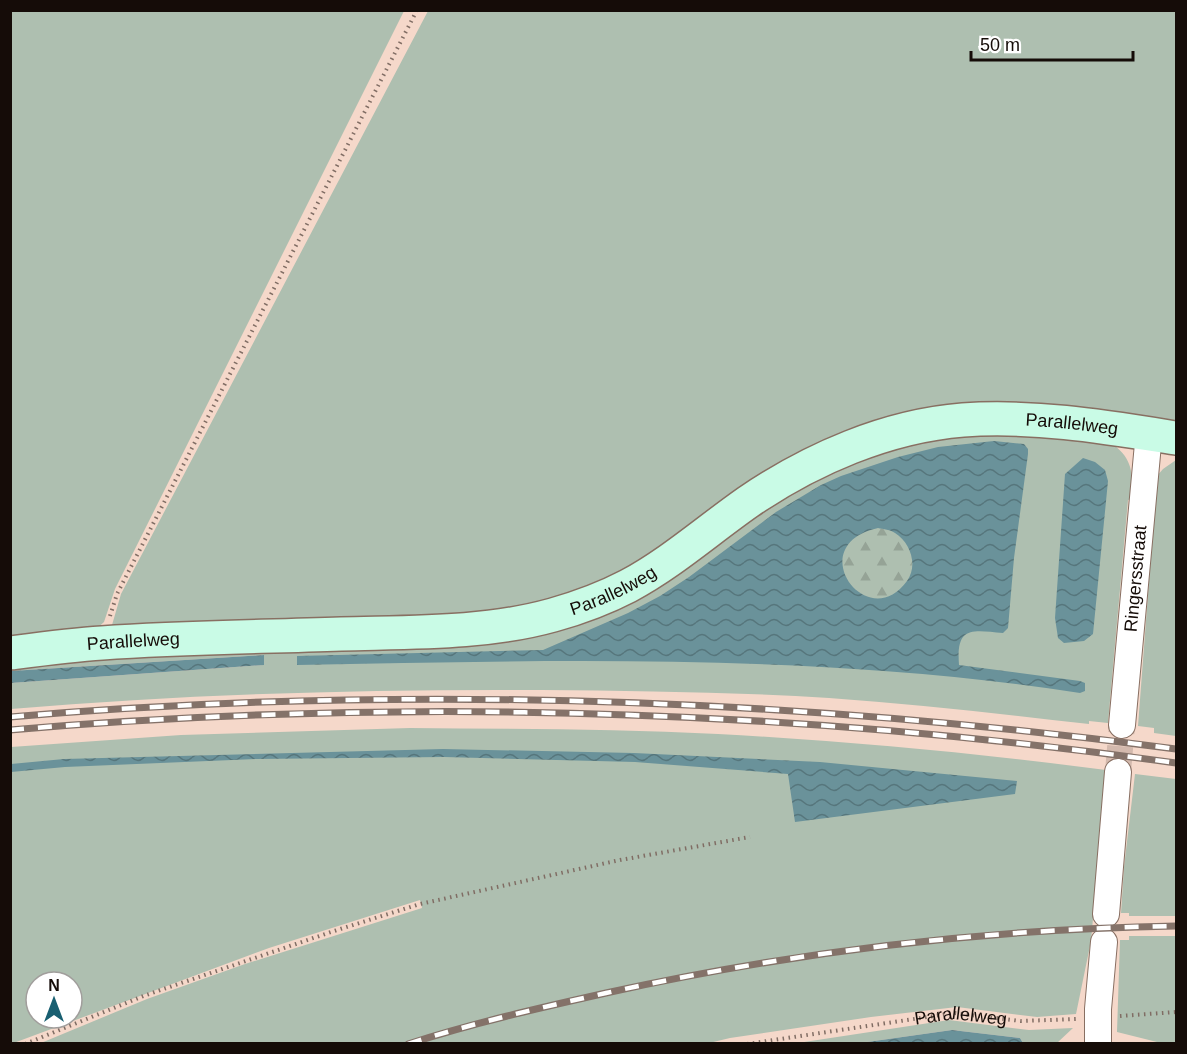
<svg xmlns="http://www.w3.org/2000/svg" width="1187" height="1054" font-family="Arial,sans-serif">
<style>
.green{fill:#aebfb0;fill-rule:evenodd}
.forest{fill:url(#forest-firs)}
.water{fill:url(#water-waves);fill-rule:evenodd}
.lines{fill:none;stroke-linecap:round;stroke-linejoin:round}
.street-tunnel{stroke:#d3b9ad;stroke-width:26;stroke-dasharray:26 13;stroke-linecap:butt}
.street-casing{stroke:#886f62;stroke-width:28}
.secondary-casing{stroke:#886f62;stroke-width:36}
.path{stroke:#806d64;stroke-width:4;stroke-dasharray:1.5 4.5;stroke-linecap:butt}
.street{stroke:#fff;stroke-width:26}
.secondary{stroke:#c9fbe6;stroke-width:33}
.rail-casing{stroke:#847269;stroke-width:7}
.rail{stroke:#fff;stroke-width:4.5;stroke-dasharray:14;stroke-linecap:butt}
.labels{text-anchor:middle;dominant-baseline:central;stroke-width:5;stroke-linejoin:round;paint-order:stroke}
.street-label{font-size:18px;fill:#150c08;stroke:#fff}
</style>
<defs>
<pattern id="forest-firs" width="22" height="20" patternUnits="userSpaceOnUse" patternTransform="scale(1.5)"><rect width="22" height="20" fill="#aebfb0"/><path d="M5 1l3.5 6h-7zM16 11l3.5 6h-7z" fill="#95a396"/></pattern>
<pattern id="water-waves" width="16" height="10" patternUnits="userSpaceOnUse" patternTransform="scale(1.5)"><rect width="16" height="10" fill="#6a929a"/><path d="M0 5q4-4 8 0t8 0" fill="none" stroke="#56767c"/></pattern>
</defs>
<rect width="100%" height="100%" fill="#f5d8ca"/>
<path class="green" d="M 11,11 L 404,11 L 115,589 L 104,622 L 91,634 L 11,641 Z
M 428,11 L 1176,11 L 1176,429 L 924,415 L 621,576 L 513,614 L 115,632 L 112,625 L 121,594 Z
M 990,429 L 1108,441 C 1133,457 1133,472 1132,499 L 1128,500 L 1108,723 L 1089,721 L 1089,724 C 1002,714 916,704 829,698 C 734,692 638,691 542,690 C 365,689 187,694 11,709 L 11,683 L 263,665 L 264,655 L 11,671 L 11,661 L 490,638 L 758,509 L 857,455 Z
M 1176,460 L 1176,736 L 1154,733 L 1154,728 L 1138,726 L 1157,476 L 1163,469 Z
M 410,728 C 513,729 615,729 718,734 C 848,741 977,753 1106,770 L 1091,941 L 1076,1014 L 1037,1017 L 957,1007 L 871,1017 L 730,1038 L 705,1044 L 41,1043 L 147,999 L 245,964 L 422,908 L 420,900 L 269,948 L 11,1044 L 11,747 L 181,735 ZM 36,982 L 72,982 L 72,1018 L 36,1018 Z
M 1135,774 L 1176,779 L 1176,916 L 1129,916 L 1129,913 L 1121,913 L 1124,867 Z
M 1129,936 L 1176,936 L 1176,1042 L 1161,1043 L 1117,1032 L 1120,940 L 1129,940 Z
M 949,1020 L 1029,1030 L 1073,1028 L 1057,1043 L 1023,1043 L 1020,1038 L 952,1030 L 860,1043 L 791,1044 Z"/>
<path class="forest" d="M842 563a35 35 0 1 1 70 0a35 35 0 1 1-70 0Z"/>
<path class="water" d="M 994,441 L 1024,444 L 1028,449 L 1028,454 L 1014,558 L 1008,628 L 1003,633 C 971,630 956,626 959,665 L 1080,681 L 1085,683 L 1085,691 L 1080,693 C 823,653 557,660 297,665 L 297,656 L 543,650 L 628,613 L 660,596 L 689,577 L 776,512 L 821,485 L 841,476 L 898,457 L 938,447 ZM 878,528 C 883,529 891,530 895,533 C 911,543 918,566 907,581 C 867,636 801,545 878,528 Z
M 1083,458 L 1095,462 L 1105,470 L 1108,481 L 1093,634 L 1084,641 L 1064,643 L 1058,638 L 1055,618 L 1065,474 Z
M 264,655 L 264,665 L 11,683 L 11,671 Z
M 443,749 L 634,753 L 820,762 L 1017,781 L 1015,794 L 795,822 L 788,774 L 635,762 L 444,757 L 256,759 L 65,767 L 11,772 L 11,764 L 64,759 Z
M 952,1030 L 1020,1038 L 1023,1043 L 860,1043 Z"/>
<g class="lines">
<path class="street-tunnel" d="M 1118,772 L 1122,725"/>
<g class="street-casing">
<g id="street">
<path id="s2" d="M 1122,725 L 1149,433"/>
<path d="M 1106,914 L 1118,772"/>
<path d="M 1098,1044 L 1098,1009 L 1104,942"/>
</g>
</g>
<g class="secondary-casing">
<g id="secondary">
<path id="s3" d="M 10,653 C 41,649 71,645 102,643 C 181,637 261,637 341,634 C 411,632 485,634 553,615 C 578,608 605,598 628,586 C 671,563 708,530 748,502 C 811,459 887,426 963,420 C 1035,415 1106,427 1176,438"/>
</g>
</g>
<g class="path">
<path d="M 110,616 L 117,594 L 417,10"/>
<path d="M 1120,1016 L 1176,1012"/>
<path d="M 25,1044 L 146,995 L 334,931 L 420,904 L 620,860 L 750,837"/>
<path id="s1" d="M 747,1044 L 954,1013 L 1021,1021 L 1077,1019"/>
</g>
<use href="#street" class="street"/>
<use href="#secondary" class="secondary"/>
<g class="rail-casing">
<path id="rail" d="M 10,717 C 399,684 790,698 1176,749
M 10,730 C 398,697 791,709 1176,763
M 408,1044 C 473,1023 539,1008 606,993 C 793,952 984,929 1176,926"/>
</g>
<use href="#rail" class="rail"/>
</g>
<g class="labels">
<g class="street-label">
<text stroke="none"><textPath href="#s3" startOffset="1114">Parallelweg</textPath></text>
<text stroke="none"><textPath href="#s2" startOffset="147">Ringersstraat</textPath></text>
<text stroke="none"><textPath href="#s3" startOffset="610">Parallelweg</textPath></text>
<text stroke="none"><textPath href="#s3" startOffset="124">Parallelweg</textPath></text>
<text stroke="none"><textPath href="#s1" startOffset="216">Parallelweg</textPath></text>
</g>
</g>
<rect width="1187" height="1054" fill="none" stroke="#150c08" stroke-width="24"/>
<g transform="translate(54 1000)"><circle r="28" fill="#ffffff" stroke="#a19e9c" stroke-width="1.5"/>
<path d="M0-4.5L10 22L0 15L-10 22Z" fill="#195f71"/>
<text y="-9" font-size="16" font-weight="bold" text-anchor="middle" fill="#150c08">N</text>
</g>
<path d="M971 51v9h162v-9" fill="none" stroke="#150c08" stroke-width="3"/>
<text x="980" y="51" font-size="18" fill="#150c08" stroke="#ffffff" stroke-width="4.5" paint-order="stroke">50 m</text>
</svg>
